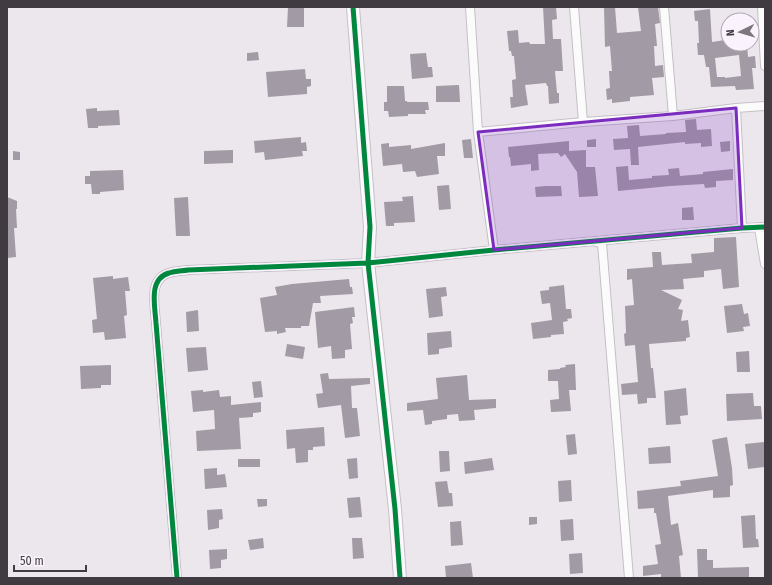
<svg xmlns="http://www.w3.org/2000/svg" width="772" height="585" font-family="'Fira Sans Condensed',sans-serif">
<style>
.building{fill:#a29aa4;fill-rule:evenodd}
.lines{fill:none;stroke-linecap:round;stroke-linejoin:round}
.street-casing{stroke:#c4c0c5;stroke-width:10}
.secondary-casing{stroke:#c4c0c5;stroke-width:14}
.street{stroke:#fcfbfc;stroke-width:8}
.secondary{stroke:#fcfbfc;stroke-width:12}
.cycleway-casing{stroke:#faf2fd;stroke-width:8}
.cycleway{stroke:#00873e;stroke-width:5}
.marked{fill:#7b2cbf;fill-opacity:0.2;stroke:#7b2cbf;stroke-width:3;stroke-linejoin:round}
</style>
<rect width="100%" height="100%" fill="#ece7ed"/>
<path class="building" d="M 288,7 L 304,7 L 304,27 L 287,27 Z
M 543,7 L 556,7 L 557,19 L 552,20 L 553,39 L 561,39 L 563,71 L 555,71 L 557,93 L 559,93 L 559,103 L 549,104 L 548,86 L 547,86 L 546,83 L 525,85 L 528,105 L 511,108 L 510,97 L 513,97 L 512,80 L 516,79 L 514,56 L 512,56 L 511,51 L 509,51 L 507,31 L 518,30 L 519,43 L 529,42 L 530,44 L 545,44 Z
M 604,7 L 615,7 L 617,33 L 641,31 L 638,7 L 658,7 L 660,23 L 655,24 L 657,46 L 654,46 L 655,66 L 663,65 L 664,77 L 652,78 L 654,95 L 630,97 L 630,101 L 612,103 L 612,99 L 607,100 L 606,89 L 610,88 L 609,71 L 612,71 L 610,46 L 605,47 Z
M 710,9 L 712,42 L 725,40 L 725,44 L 747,44 L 748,57 L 755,56 L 756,68 L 752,68 L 754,89 L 736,90 L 735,86 L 711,87 L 709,67 L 706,67 L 704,55 L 698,55 L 697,43 L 699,43 L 698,21 L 695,21 L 694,11 ZM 739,55 L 741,76 L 725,78 L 725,77 L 717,77 L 715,58 Z
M 258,52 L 259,60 L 247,61 L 247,53 Z
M 426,53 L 428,67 L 432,67 L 433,77 L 412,79 L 410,54 Z
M 305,69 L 306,79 L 311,79 L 311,86 L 307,87 L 307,94 L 268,97 L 266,72 Z
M 459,85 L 460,102 L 436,102 L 436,86 Z
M 387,86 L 404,86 L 405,101 L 407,101 L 407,102 L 428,102 L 429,110 L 425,110 L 426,114 L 408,114 L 408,116 L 389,117 L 388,111 L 384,111 L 384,102 L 387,102 Z
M 97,108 L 97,111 L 119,110 L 120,125 L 98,126 L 98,128 L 88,128 L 86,109 Z
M 696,119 L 697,130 L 711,129 L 712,146 L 701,147 L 701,143 L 685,144 L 685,142 L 638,147 L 639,165 L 631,165 L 630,149 L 614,150 L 613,139 L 628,138 L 627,126 L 639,125 L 640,136 L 666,134 L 666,133 L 686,132 L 685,120 Z
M 301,137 L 301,143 L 306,142 L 307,151 L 302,151 L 303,156 L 265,160 L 264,152 L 255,153 L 254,141 Z
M 471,139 L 473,158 L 464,158 L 462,140 Z
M 596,139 L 596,147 L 587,147 L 587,140 Z
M 569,141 L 569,151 L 586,150 L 586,167 L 595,167 L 598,196 L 579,197 L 577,172 L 565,154 L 561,157 L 558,153 L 538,154 L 539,170 L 531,171 L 531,164 L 511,166 L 510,157 L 509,157 L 508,147 Z
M 730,141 L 730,151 L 721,152 L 720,142 Z
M 389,143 L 389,147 L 411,145 L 411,149 L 445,143 L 445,156 L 437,156 L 439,174 L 417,177 L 415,171 L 403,172 L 402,164 L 383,166 L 381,144 Z
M 233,150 L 233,163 L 204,164 L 204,151 Z
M 13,151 L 20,152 L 20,160 L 13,160 Z
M 628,166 L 629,180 L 652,178 L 652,176 L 669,175 L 668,169 L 679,168 L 680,176 L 703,174 L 703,172 L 733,169 L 733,180 L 716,181 L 716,187 L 705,188 L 704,184 L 670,186 L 618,191 L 616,167 Z
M 123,170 L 124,190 L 100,192 L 100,194 L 92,194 L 91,184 L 85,184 L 85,176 L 90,176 L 90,171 Z
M 449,185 L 451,209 L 439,210 L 437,186 Z
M 545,186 L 561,186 L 562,196 L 536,197 L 535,187 Z
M 413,196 L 415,222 L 394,223 L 394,226 L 386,226 L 384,202 L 403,201 L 402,197 Z
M 7,197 L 17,201 L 17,209 L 16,209 L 17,228 L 14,228 L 16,257 L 7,258 Z
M 188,197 L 190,236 L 176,236 L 174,198 Z
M 693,207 L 694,220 L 682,220 L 682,208 Z
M 736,237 L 739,287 L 723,289 L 721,269 L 704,271 L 704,277 L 683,279 L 684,289 L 661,290 L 682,300 L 678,309 L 683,310 L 681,321 L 688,320 L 690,337 L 686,338 L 686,341 L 649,344 L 651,368 L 653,368 L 656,398 L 647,398 L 647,403 L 638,404 L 637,394 L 622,395 L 621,384 L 638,382 L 635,345 L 625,346 L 624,334 L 626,333 L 625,306 L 634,305 L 632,279 L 627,280 L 627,269 L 653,267 L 652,252 L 661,252 L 662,265 L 692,263 L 691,254 L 714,252 L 714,238 Z
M 113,276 L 113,279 L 128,277 L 130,291 L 125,291 L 127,315 L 124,316 L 126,338 L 105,340 L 104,332 L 93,333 L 92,320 L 97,319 L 93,278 Z
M 349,279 L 350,287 L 352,287 L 353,294 L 320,296 L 321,303 L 313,303 L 309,326 L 301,326 L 301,328 L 285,328 L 286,332 L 277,334 L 277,331 L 265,332 L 260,298 L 277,295 L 275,287 L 292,284 Z
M 564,285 L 566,309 L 571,309 L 572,318 L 567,319 L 568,321 L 563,322 L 564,334 L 551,335 L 551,337 L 533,339 L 531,323 L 552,320 L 550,303 L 542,304 L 540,291 L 549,290 L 549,287 Z
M 446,287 L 447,296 L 441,297 L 443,316 L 429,318 L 426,289 Z
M 742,304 L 744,314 L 748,313 L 750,326 L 743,327 L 744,331 L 727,333 L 724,306 Z
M 354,307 L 355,317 L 352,317 L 353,323 L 350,324 L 352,349 L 345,350 L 345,358 L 332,359 L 331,346 L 318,348 L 315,312 Z
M 198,310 L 199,331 L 187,332 L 186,312 Z
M 451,331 L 452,347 L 439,349 L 439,354 L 428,355 L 427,333 Z
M 287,344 L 305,347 L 303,359 L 285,356 Z
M 206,347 L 208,370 L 188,372 L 186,348 Z
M 749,351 L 750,372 L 737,372 L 736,352 Z
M 575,364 L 576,390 L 569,390 L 571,411 L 551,412 L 550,400 L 559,399 L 558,381 L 548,381 L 548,370 L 560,369 L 560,368 L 566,367 L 565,365 Z
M 111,365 L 111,385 L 101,385 L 101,388 L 81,389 L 80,366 Z
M 328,373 L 329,379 L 370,378 L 370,384 L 351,386 L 352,408 L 357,408 L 360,436 L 345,438 L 341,405 L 318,408 L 316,394 L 323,393 L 320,374 Z
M 467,375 L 469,400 L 496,399 L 496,408 L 474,410 L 475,420 L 459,421 L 458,414 L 447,415 L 447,419 L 432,421 L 432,424 L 425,425 L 423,410 L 407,411 L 407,403 L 438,399 L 436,378 Z
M 261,381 L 263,397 L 254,398 L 252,382 Z
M 686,388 L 688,415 L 680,416 L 681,424 L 666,425 L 664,391 Z
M 203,390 L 203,392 L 219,390 L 220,397 L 231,396 L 231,405 L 261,402 L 261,412 L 253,413 L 253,417 L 239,418 L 241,449 L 197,451 L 196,431 L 215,429 L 214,410 L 193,412 L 191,391 Z
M 753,393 L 754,406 L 761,406 L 762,419 L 727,421 L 726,394 Z
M 324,427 L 325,446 L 313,447 L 313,450 L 308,450 L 308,462 L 296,463 L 295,448 L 287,449 L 286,430 Z
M 575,434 L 577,454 L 568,455 L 566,435 Z
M 727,437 L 732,468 L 733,485 L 730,486 L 730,497 L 713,498 L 713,490 L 668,496 L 671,525 L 678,523 L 683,555 L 679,556 L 681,578 L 661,578 L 661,574 L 643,576 L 643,566 L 658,564 L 655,545 L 661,544 L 656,513 L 654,513 L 654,508 L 638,509 L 637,491 L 681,486 L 680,481 L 718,476 L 712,440 Z
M 765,442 L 765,467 L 748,469 L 745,444 Z
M 670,446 L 671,463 L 649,464 L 648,448 Z
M 439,451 L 449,451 L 450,471 L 440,472 Z
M 357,458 L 358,478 L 349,479 L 347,459 Z
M 492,458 L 494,470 L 465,474 L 464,462 Z
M 238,459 L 260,459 L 260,467 L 238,467 Z
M 217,468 L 217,475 L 225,474 L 227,487 L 205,489 L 204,469 Z
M 571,480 L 572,501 L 559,502 L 558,481 Z
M 447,481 L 449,493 L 452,493 L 453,506 L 438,507 L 435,482 Z
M 360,497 L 362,517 L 349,518 L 347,498 Z
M 257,499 L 267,499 L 267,506 L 258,507 Z
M 222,509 L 223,519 L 219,520 L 219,528 L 208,530 L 207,510 Z
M 755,515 L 756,539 L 758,539 L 759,547 L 743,548 L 741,516 Z
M 529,517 L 537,517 L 537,524 L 529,525 Z
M 573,519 L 574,540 L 561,541 L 560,520 Z
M 461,521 L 463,545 L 451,546 L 450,522 Z
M 263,538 L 264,548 L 250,550 L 248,540 Z
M 352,538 L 362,538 L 364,558 L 353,559 Z
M 227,549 L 227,559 L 221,560 L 221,568 L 210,569 L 209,550 Z
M 697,549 L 707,549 L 707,560 L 713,560 L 713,568 L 749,567 L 749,578 L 698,578 Z
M 582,553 L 583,573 L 570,574 L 569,554 Z
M 471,563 L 473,578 L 446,578 L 445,566 Z"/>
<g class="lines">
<g class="street-casing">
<path id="street" d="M 470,7 L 478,132 L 494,250
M 574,7 L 583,122
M 664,7 L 673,116
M 762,7 L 765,66
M 736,108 L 742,228
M 478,132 L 583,122 L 673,116 L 736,108 L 765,106
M 759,228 L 765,264
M 596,242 L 602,243 L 629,578
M 177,578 L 156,323 C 155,306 148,279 169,273 C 175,271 182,271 188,270 L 368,263 L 494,250 L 742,228 L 765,227"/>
</g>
<g class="secondary-casing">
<path id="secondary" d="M 353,7 L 370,227 L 368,263 L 395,509 L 400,578"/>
</g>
<use href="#street" class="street"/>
<use href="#secondary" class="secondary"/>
<g class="cycleway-casing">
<path id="cycleway" d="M 353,7 L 370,227 L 368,263 L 395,509 L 400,578
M 177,578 L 156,323 C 155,306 148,279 169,273 C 175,271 182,271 188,270 L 368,263 L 494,250 L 742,228 L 765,227"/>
</g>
<use href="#cycleway" class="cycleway"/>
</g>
<path class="marked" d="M 736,108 L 742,228 L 494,250 L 478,132 Z"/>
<rect width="772" height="585" fill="none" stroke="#3f3b40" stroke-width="16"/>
<g transform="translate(740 32) rotate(265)"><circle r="19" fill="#faf2fd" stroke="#afa9b1"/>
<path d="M0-3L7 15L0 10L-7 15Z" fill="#7c777d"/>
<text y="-6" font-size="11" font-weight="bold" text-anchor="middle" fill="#3f3b40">N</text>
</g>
<path d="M14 565v6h72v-6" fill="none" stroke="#3f3b40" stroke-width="2"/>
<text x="20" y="565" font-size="12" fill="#3f3b40" stroke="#faf2fd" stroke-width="3" paint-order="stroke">50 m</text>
</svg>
